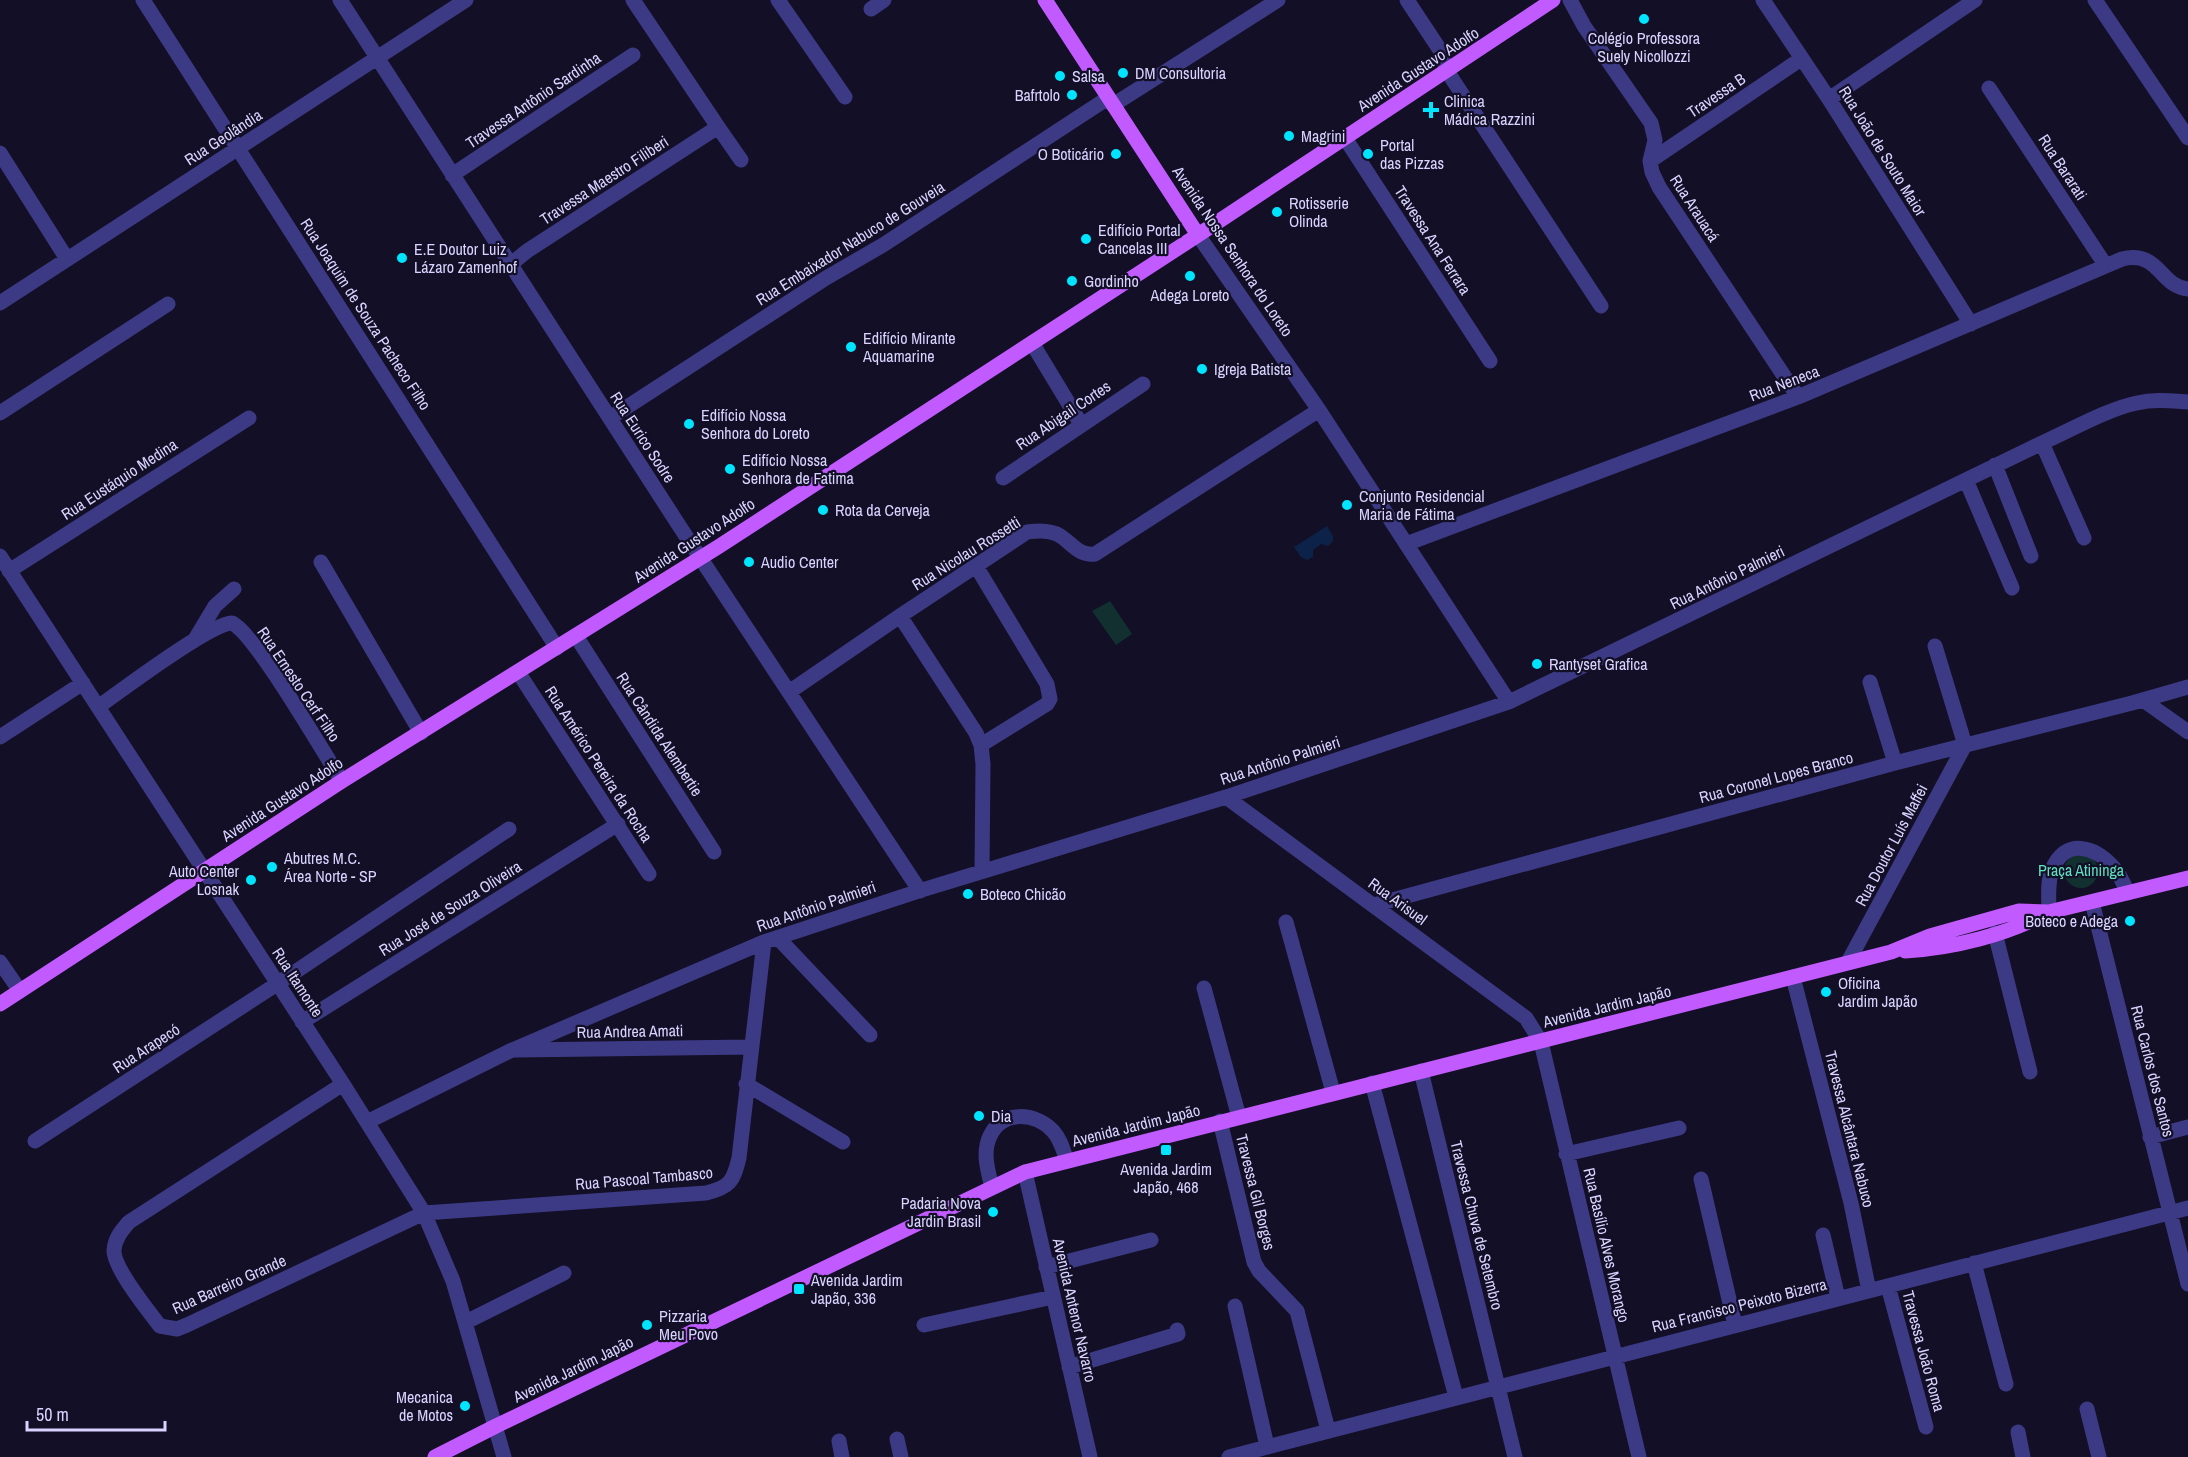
<svg xmlns="http://www.w3.org/2000/svg" width="2188" height="1457" font-family="'Archivo Narrow',sans-serif">
<style>
.green{fill:#12302f}
.water{fill:#0c2248}
.lines{fill:none;stroke-linecap:round;stroke-linejoin:round}
.minor{stroke:#3d3a85;stroke-width:15}
.major{stroke:#c25bff;stroke-width:15}
.poi-dot{fill:#00e5ff;stroke:#130f26;stroke-width:2}
.labels{text-anchor:middle;dominant-baseline:central;stroke-width:4.5;stroke-linejoin:round;paint-order:stroke}
.poi-label{font-size:16px;fill:#d9d4ff;stroke:#130f26;text-anchor:start}
.street-label{font-size:16px;fill:#d9d4ff;stroke:#130f26}
.park-label{font-size:16px;fill:#5fe0c0;stroke:#130f26}
</style>
<rect width="100%" height="100%" fill="#130f26"/>
<path class="green" d="M 1110,601 L 1132,634 L 1116,645 L 1092,611 Z
M2064 871a17 17 0 1 1 34 0a17 17 0 1 1-34 0Z"/>
<path class="water" d="M 1327,526 L 1333,536 L 1333,541 L 1328,546 L 1321,544 L 1313,550 L 1313,557 L 1307,560 L 1301,557 L 1294,547 Z"/>
<g class="lines">
<path class="minor" d="M 143,0 L 557,648
M 340,0 L 680,527 L 920,891
M 778,0 L 845,97
M 1407,0 L 1440,50 L 1447,71 L 1601,306
M 1570,0 L 1584,26 L 1651,123 L 1655,140 L 1650,161 L 1652,172 L 1659,187 L 1798,397
M 1763,0 L 1829,99 L 1971,324
M 2095,0 L 2188,138
M 871,9 L 884,0
M 1989,88 L 2106,266
M 1829,99 L 1975,0
M 1113,105 L 1278,0
M 718,127 L 741,160
M 1345,138 L 1490,361
M 0,153 L 67,259
M 1650,161 L 1801,59
M 452,175 L 633,55
M 1198,235 L 1319,410 L 1509,702
M 510,265 L 527,251 L 718,127 L 633,0
M 0,303 L 466,0
M 1032,343 L 1081,424
M 0,413 L 168,304
M 610,418 L 826,278 L 883,245 L 1108,98
M 2042,443 L 2084,538
M 1995,465 L 2031,556
M 1003,478 L 1143,384
M 1966,480 L 2012,588
M 1406,544 L 1798,397 L 2122,259 C 2160,250 2160,287 2188,289
M 0,556 L 343,1084 L 424,1213 L 453,1281 L 504,1457
M 321,562 L 421,733
M 976,566 L 1047,684 L 1050,699 L 1047,704 L 981,745
M 9,571 L 249,418
M 900,616 L 976,733 L 981,745 L 983,764 L 982,871
M 576,636 L 714,852
M 194,641 L 215,606 L 234,589
M 518,672 L 649,874
M 1870,682 L 1895,763
M 789,692 L 900,616 L 1027,532 C 1037,531 1047,530 1057,534 C 1072,542 1077,556 1095,554 L 1319,410
M 2143,700 L 2188,732
M 98,707 C 122,690 209,624 232,623 C 255,633 324,754 342,781
M 0,737 L 83,683
M 1226,797 L 1526,1018 L 1541,1042 L 1639,1457
M 2092,902 L 2188,1284
M 1374,905 L 1895,763 L 2132,703 L 2188,687
M 2049,912 C 2049,899 2047,883 2052,870 C 2065,837 2095,846 2114,868 C 2120,875 2124,884 2128,893
M 1286,922 L 1333,1092
M 1995,933 L 2030,1072
M 778,938 L 870,1035
M 0,962 L 20,991
M 1848,962 L 1965,745 L 1935,646
M 1793,977 L 1851,1203 L 1869,1291
M 1204,988 L 1239,1117
M 302,1022 L 618,824
M 517,1050 L 751,1047
M 1421,1071 L 1515,1457
M 1372,1083 L 1456,1397
M 343,1084 L 129,1222 C 122,1230 115,1238 114,1250 C 113,1267 149,1312 160,1326 L 177,1329 L 187,1325 L 424,1213 L 706,1193 C 730,1187 733,1182 739,1158 L 764,942
M 746,1084 L 843,1142
M 1220,1121 L 1254,1262 L 1259,1271 L 1297,1311 L 1328,1430
M 367,1122 L 510,1051 L 764,942 L 922,890 L 1226,797 L 1509,702 L 2042,443 C 2069,431 2110,408 2137,403 C 2154,399 2171,401 2188,402
M 2150,1137 L 2188,1127
M 35,1141 L 277,984 L 509,829
M 1566,1154 L 1679,1128
M 1025,1172 L 1090,1457
M 1701,1179 L 1735,1325
M 992,1187 C 988,1171 982,1153 990,1136 C 1002,1110 1035,1112 1053,1131 C 1061,1140 1063,1150 1067,1161
M 1823,1235 L 1838,1298
M 1974,1263 L 2006,1384
M 1046,1267 L 1151,1240
M 1888,1286 L 1926,1427
M 1235,1306 L 1267,1446
M 466,1322 L 564,1273
M 924,1325 L 1053,1297
M 1069,1367 L 1178,1334 L 1177,1330
M 2087,1409 L 2099,1457
M 2018,1432 L 2023,1457
M 897,1439 L 901,1457
M 839,1441 L 842,1457
M 1229,1457 L 2188,1208"/>
<path class="major" d="M 1045,0 L 1198,235
M 1905,951 C 1954,948 2006,935 2049,912
M 0,1004 L 342,781 L 718,547 L 1198,235 L 1553,0
M 435,1457 L 496,1426 L 1025,1172 L 1891,952 L 1930,936 L 2019,911 L 2049,912 L 2188,878"/>
</g>
<g class="poi-dot">
<circle cx="1644" cy="19" r="6"/>
<circle cx="1123" cy="73" r="6"/>
<circle cx="1060" cy="76" r="6"/>
<circle cx="1072" cy="95" r="6"/>
<path d="M1428 101h6v6h6v6h-6v6h-6v-6h-6v-6h6z"/>
<circle cx="1289" cy="136" r="6"/>
<circle cx="1116" cy="154" r="6"/>
<circle cx="1368" cy="154" r="6"/>
<circle cx="1277" cy="212" r="6"/>
<circle cx="1086" cy="239" r="6"/>
<circle cx="402" cy="258" r="6"/>
<circle cx="1190" cy="276" r="6"/>
<circle cx="1072" cy="281" r="6"/>
<circle cx="851" cy="347" r="6"/>
<circle cx="1202" cy="369" r="6"/>
<circle cx="689" cy="424" r="6"/>
<circle cx="730" cy="469" r="6"/>
<circle cx="1347" cy="505" r="6"/>
<circle cx="823" cy="510" r="6"/>
<circle cx="749" cy="562" r="6"/>
<circle cx="1537" cy="664" r="6"/>
<circle cx="272" cy="867" r="6"/>
<circle cx="251" cy="880" r="6"/>
<circle cx="968" cy="894" r="6"/>
<circle cx="2130" cy="921" r="6"/>
<circle cx="1826" cy="992" r="6"/>
<circle cx="979" cy="1116" r="6"/>
<rect x="1160" y="1144" width="12" height="12" rx="3"/>
<circle cx="993" cy="1212" r="6"/>
<rect x="793" y="1283" width="12" height="12" rx="3"/>
<circle cx="647" cy="1325" r="6"/>
<circle cx="465" cy="1406" r="6"/>
</g>
<g class="labels">
<g class="poi-label">
<text x="1644" y="38" text-anchor="middle">Colégio Professora<tspan x="1644" dy="18">Suely Nicollozzi</tspan></text>
<text x="1135" y="73">DM Consultoria</text>
<text x="1072" y="76">Salsa</text>
<text x="1060" y="95" text-anchor="end">Bafrtolo</text>
<text x="1444" y="101">Clinica<tspan x="1444" dy="18">Mádica Razzini</tspan></text>
<text x="1301" y="136">Magrini</text>
<text x="1380" y="145">Portal<tspan x="1380" dy="18">das Pizzas</tspan></text>
<text x="1104" y="154" text-anchor="end">O Boticário</text>
<text x="1289" y="203">Rotisserie<tspan x="1289" dy="18">Olinda</tspan></text>
<text x="1098" y="230">Edifício Portal<tspan x="1098" dy="18">Cancelas III</tspan></text>
<text x="414" y="249">E.E Doutor Luiz<tspan x="414" dy="18">Lázaro Zamenhof</tspan></text>
<text x="1084" y="281">Gordinho</text>
<text x="1190" y="295" text-anchor="middle">Adega Loreto</text>
<text x="863" y="338">Edifício Mirante<tspan x="863" dy="18">Aquamarine</tspan></text>
<text x="1214" y="369">Igreja Batista</text>
<text x="701" y="415">Edifício Nossa<tspan x="701" dy="18">Senhora do Loreto</tspan></text>
<text x="742" y="460">Edifício Nossa<tspan x="742" dy="18">Senhora de Fatima</tspan></text>
<text x="1359" y="496">Conjunto Residencial<tspan x="1359" dy="18">Maria de Fátima</tspan></text>
<text x="835" y="510">Rota da Cerveja</text>
<text x="761" y="562">Audio Center</text>
<text x="1549" y="664">Rantyset Grafica</text>
<text x="284" y="858">Abutres M.C.<tspan x="284" dy="18">Área Norte - SP</tspan></text>
<text x="239" y="871" text-anchor="end">Auto Center<tspan x="239" dy="18">Losnak</tspan></text>
<text x="980" y="894">Boteco Chicão</text>
<text x="2118" y="921" text-anchor="end">Boteco e Adega</text>
<text x="1838" y="983">Oficina<tspan x="1838" dy="18">Jardim Japão</tspan></text>
<text x="991" y="1116">Dia</text>
<text x="1166" y="1169" text-anchor="middle">Avenida Jardim<tspan x="1166" dy="18">Japão, 468</tspan></text>
<text x="981" y="1203" text-anchor="end">Padaria Nova<tspan x="981" dy="18">Jardin Brasil</tspan></text>
<text x="811" y="1280">Avenida Jardim<tspan x="811" dy="18">Japão, 336</tspan></text>
<text x="659" y="1316">Pizzaria<tspan x="659" dy="18">Meu Povo</tspan></text>
<text x="453" y="1397" text-anchor="end">Mecanica<tspan x="453" dy="18">de Motos</tspan></text>
</g>
<g class="street-label">
<text transform="translate(1418 69) rotate(-33)">Avenida Gustavo Adolfo</text>
<text transform="translate(1716 95) rotate(-34)">Travessa B</text>
<text transform="translate(533 100) rotate(-34)">Travessa Antônio Sardinha</text>
<text transform="translate(223 137) rotate(-33)">Rua Geolândia</text>
<text transform="translate(1883 151) rotate(58)">Rua João de Souto Maior</text>
<text transform="translate(2063 167) rotate(57)">Rua Bararati</text>
<text transform="translate(604 180) rotate(-33)">Travessa Maestro Filiberi</text>
<text transform="translate(1695 208) rotate(57)">Rua Arauacá</text>
<text transform="translate(1433 240) rotate(57)">Travessa Ana Ferrara</text>
<text transform="translate(850 243) rotate(-32)">Rua Embaixador Nabuco de Gouveia</text>
<text transform="translate(1233 251) rotate(56)">Avenida Nossa Senhora do Loreto</text>
<text transform="translate(366 314) rotate(57)">Rua Joaquim de Souza Pacheco Filho</text>
<text transform="translate(1784 383) rotate(-21)">Rua Neneca</text>
<text transform="translate(1063 415) rotate(-34)">Rua Abigail Cortes</text>
<text transform="translate(643 437) rotate(57)">Rua Eurico Sodre</text>
<text transform="translate(119 479) rotate(-33)">Rua Eustáquio Medina</text>
<text transform="translate(694 540) rotate(-33)">Avenida Gustavo Adolfo</text>
<text transform="translate(966 553) rotate(-32)">Rua Nicolau Rossetti</text>
<text transform="translate(1727 577) rotate(-26)">Rua Antônio Palmieri</text>
<text transform="translate(299 684) rotate(56)">Rua Ernesto Cerf Filho</text>
<text transform="translate(660 734) rotate(57)">Rua Cândida Alembertie</text>
<text transform="translate(1280 760) rotate(-18)">Rua Antônio Palmieri</text>
<text transform="translate(599 764) rotate(57)">Rua Américo Pereira da Rocha</text>
<text transform="translate(1776 777) rotate(-15)">Rua Coronel Lopes Branco</text>
<text transform="translate(282 799) rotate(-33)">Avenida Gustavo Adolfo</text>
<text transform="translate(1891 845) rotate(-62)">Rua Doutor Luís Maffei</text>
<text transform="translate(1398 901) rotate(36)">Rua Arisuel</text>
<text transform="translate(816 906) rotate(-19)">Rua Antônio Palmieri</text>
<text transform="translate(450 908) rotate(-32)">Rua José de Souza Oliveira</text>
<text transform="translate(298 982) rotate(57)">Rua Itamonte</text>
<text transform="translate(1607 1006) rotate(-14)">Avenida Jardim Japão</text>
<text transform="translate(630 1031) rotate(-1)">Rua Andrea Amati</text>
<text transform="translate(146 1048) rotate(-33)">Rua Arapecó</text>
<text transform="translate(2153 1071) rotate(76)">Rua Carlos dos Santos</text>
<text transform="translate(1136 1125) rotate(-14)">Avenida Jardim Japão</text>
<text transform="translate(1850 1129) rotate(76)">Travessa Alcântara Nabuco</text>
<text transform="translate(644 1178) rotate(-5)">Rua Pascoal Tambasco</text>
<text transform="translate(1256 1192) rotate(76)">Travessa Gil Borges</text>
<text transform="translate(1477 1225) rotate(76)">Travessa Chuva de Setembro</text>
<text transform="translate(1607 1245) rotate(77)">Rua Basílio Alves Morango</text>
<text transform="translate(229 1284) rotate(-24)">Rua Barreiro Grande</text>
<text transform="translate(1739 1305) rotate(-14)">Rua Francisco Peixoto Bizerra</text>
<text transform="translate(1075 1310) rotate(77)">Avenida Antenor Navarro</text>
<text transform="translate(1924 1351) rotate(75)">Travessa João Roma</text>
<text transform="translate(573 1369) rotate(-26)">Avenida Jardim Japão</text>
</g>
<g class="park-label">
<text x="2081" y="870">Praça Atininga</text>
</g>
</g>
<path d="M27 1421v9h138v-9" fill="none" stroke="#d9d4ff" stroke-width="3"/>
<text x="36" y="1421" font-size="18" fill="#d9d4ff" stroke="#130f26" stroke-width="4.5" paint-order="stroke">50 m</text>
</svg>
